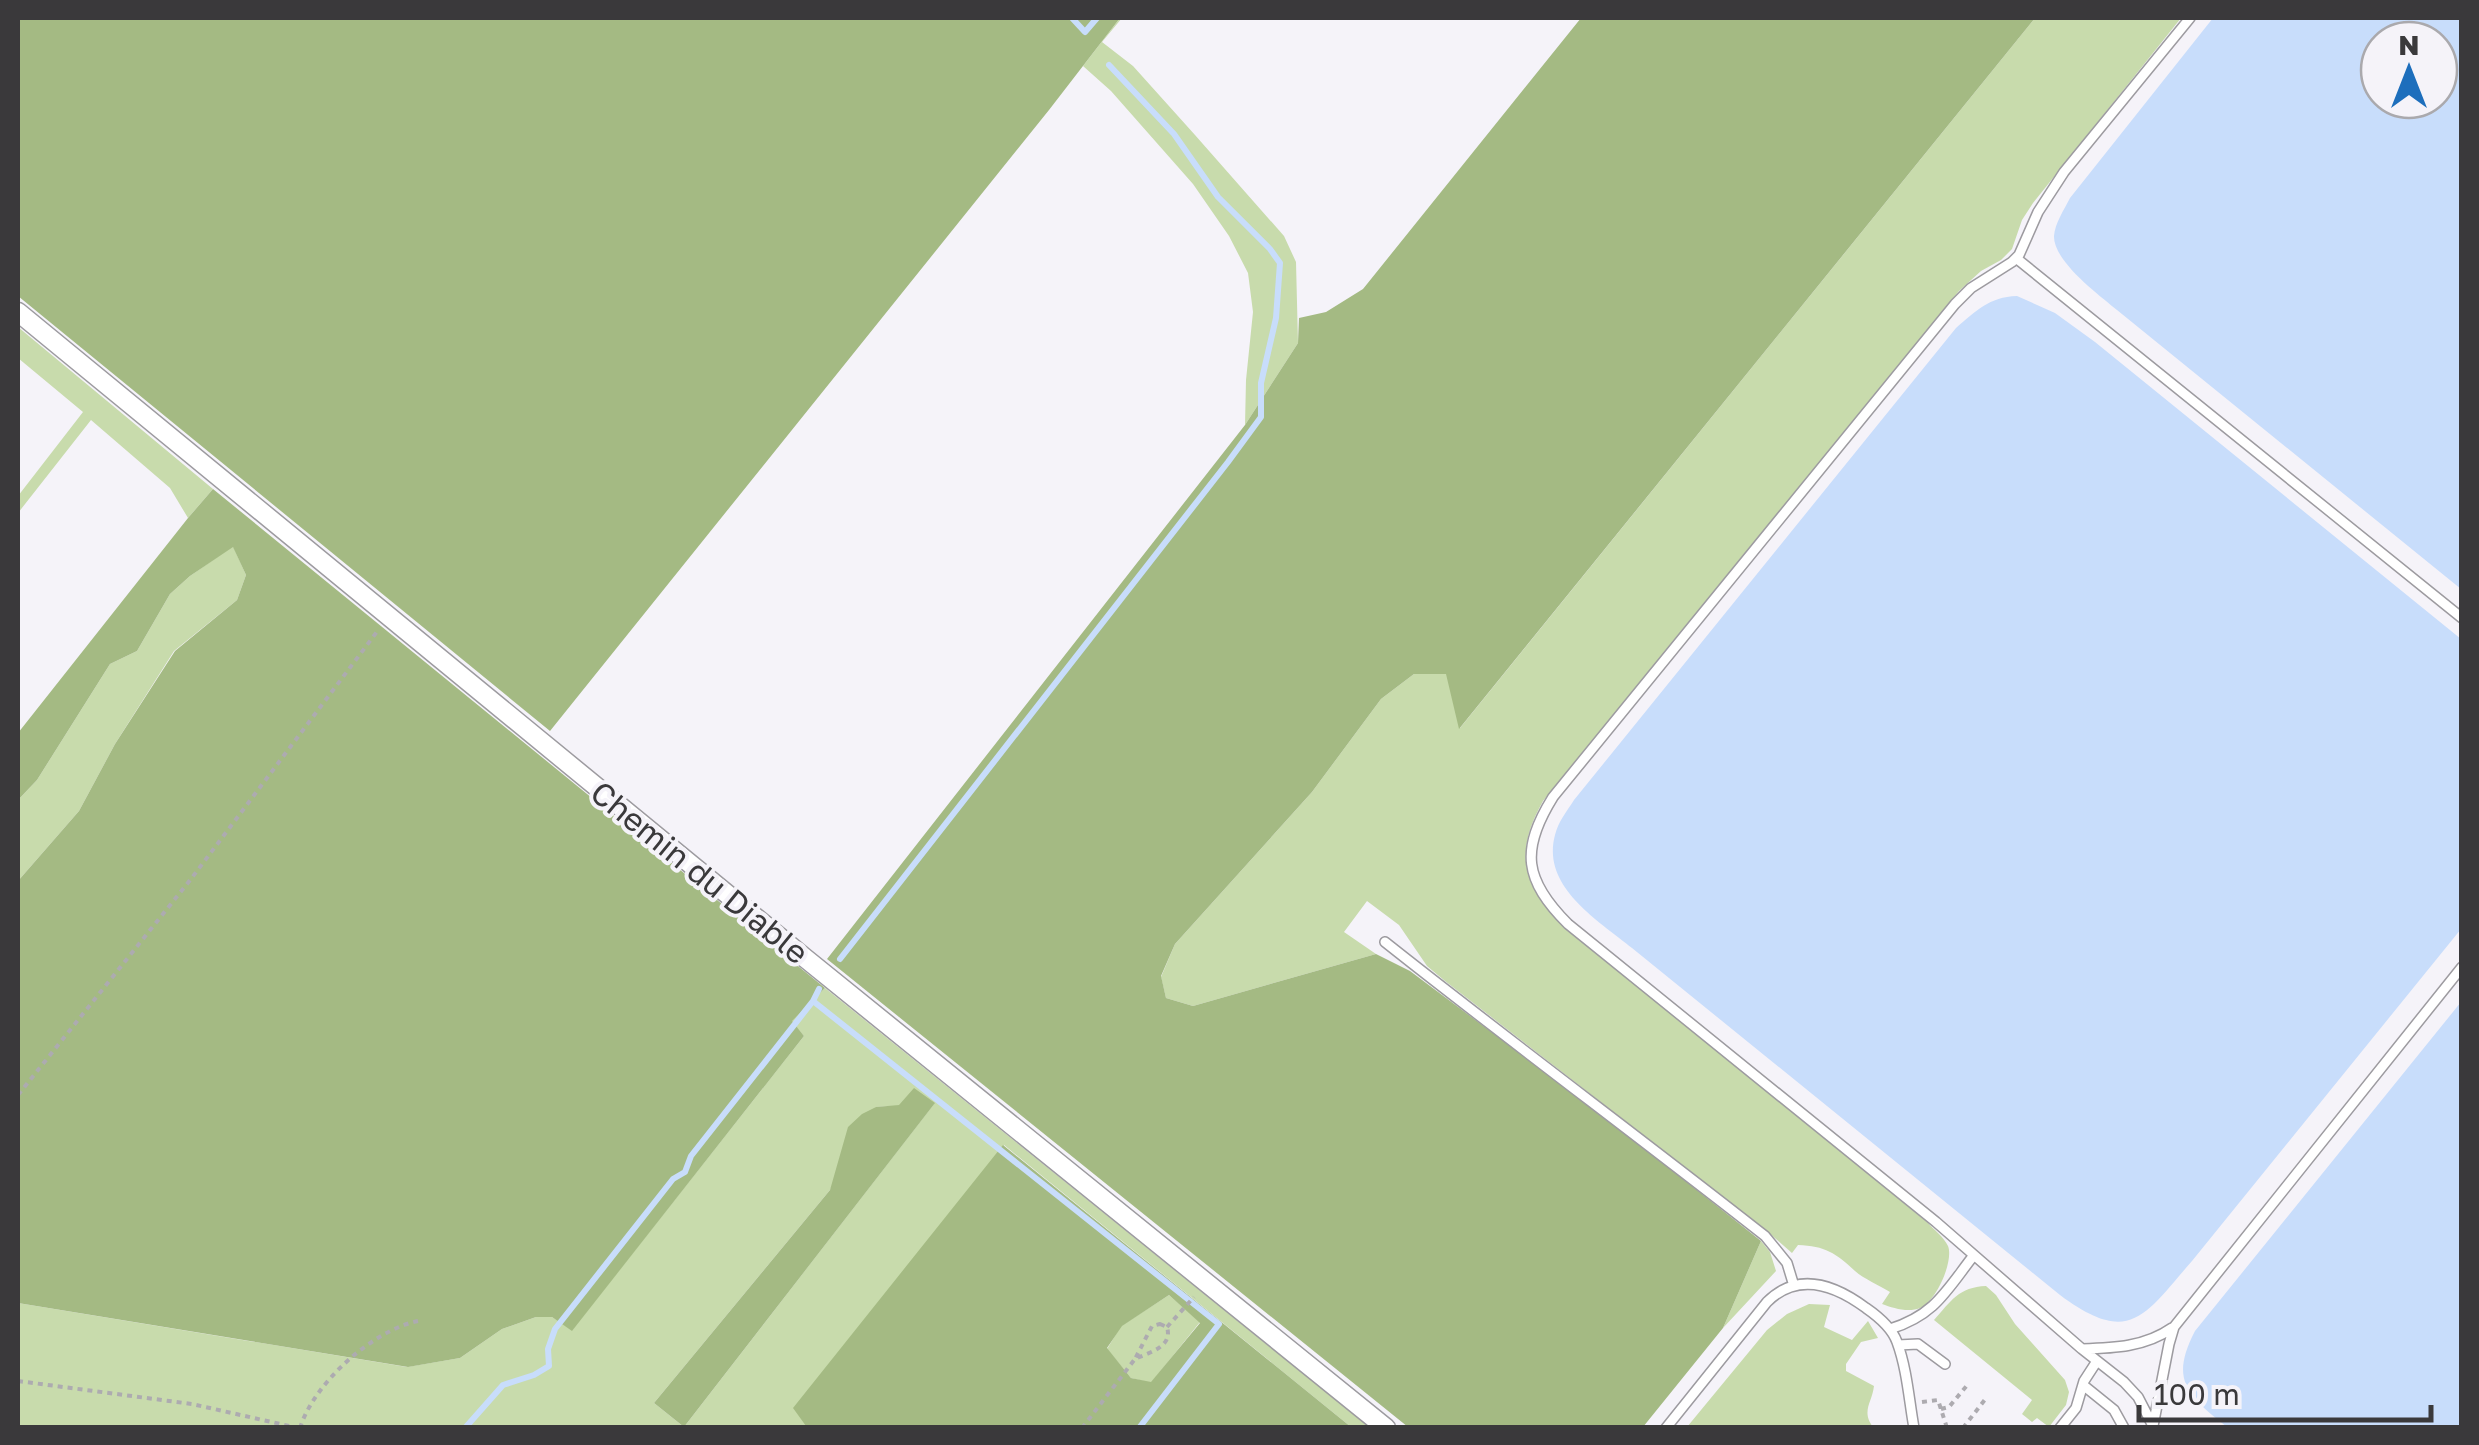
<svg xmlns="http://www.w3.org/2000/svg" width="2479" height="1445" font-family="'Golos Text',sans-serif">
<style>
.green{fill:#c8dbac;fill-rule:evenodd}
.forest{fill:#a4ba83;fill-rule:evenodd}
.water{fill:#c8ddfb;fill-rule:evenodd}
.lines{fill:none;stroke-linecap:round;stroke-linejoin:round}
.stream{stroke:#c8ddfb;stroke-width:6}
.service-casing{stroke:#9d9ba0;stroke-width:12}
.minor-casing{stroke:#9d9ba0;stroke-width:21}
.path{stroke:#adabb0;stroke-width:4;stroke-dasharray:5 5;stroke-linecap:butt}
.service{stroke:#fff;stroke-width:9}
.minor{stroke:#fff;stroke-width:18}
.labels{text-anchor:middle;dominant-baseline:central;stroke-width:8;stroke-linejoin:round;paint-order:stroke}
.street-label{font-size:32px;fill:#3a393b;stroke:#f5f3f9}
</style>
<rect width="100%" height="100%" fill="#f5f3f9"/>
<path class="green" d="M 1120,18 L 1122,18 L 1102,42 L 1133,66 L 1195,135 L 1284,236 L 1296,262 L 1298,343 L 1245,425 L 1246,380 L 1253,312 L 1248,273 L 1229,236 L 1193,184 L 1111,91 L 1083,66 Z
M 2035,18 L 2181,18 L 2033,203 L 2022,220 L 2012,249 L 2001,260 L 1981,271 L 1959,291 L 1543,801 C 1514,853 1522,884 1563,926 L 1927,1222 C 1933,1229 1944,1237 1948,1246 C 1954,1261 1936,1302 1920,1308 C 1908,1313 1893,1308 1882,1304 L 1890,1292 C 1879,1285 1864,1279 1855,1271 C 1836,1253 1825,1246 1798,1245 L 1792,1253 L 1768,1232 L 1445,981 L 1427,966 L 1399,925 L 1367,901 L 1344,932 L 1376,954 L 1193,1006 L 1166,998 L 1161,977 L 1175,944 L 1312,792 L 1381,699 L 1414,674 L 1447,674 L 1460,728 Z
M 18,327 L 213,489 L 188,518 L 170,488 L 91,420 L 18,513 L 18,496 L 83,412 L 18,358 Z
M 233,546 L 246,575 L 237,600 L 174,651 L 115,744 L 79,811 L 18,881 L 18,800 L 37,780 L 110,664 L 137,651 L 170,594 L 190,576 Z
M 825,988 L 1369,1427 L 1351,1427 L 1004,1145 L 805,1426 L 816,1427 L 18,1427 L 18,1303 L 407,1367 L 460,1358 L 502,1329 L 536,1317 L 552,1317 L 572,1330 L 804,1036 L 791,1021 ZM 934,1104 L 684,1427 L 654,1403 L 830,1190 L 876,1107 Z
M 1761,1241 L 1770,1252 L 1776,1271 L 1723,1328 Z
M 1986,1286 L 1996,1295 L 2015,1324 L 2065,1380 L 2069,1392 L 2066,1405 L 2049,1427 L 2037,1418 L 2032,1422 L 2022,1414 L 2032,1400 L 1934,1320 C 1951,1301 1959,1287 1986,1286 Z
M 1169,1295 L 1200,1322 L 1151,1383 L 1131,1378 L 1107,1349 L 1121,1326 Z
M 1809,1304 L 1830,1305 L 1824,1327 L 1852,1340 L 1868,1321 L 1878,1338 L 1861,1342 L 1846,1364 L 1846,1371 L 1874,1386 C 1872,1403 1861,1411 1873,1427 L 1687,1427 L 1767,1330 L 1787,1314 Z"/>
<path class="forest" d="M 18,18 L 1120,18 L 1049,110 L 550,731 L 18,296 Z
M 1581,18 L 2035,18 L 1459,729 L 1446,674 L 1414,674 L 1381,699 L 1312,792 L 1175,944 L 1161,976 L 1166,998 L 1193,1006 L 1376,954 L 1410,971 L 1609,1120 L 1761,1241 L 1723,1328 L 1643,1427 L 1408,1427 L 827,959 L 1245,425 L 1298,343 L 1299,318 L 1326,312 L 1363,289 Z
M 213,489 L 825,988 L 792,1021 L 804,1036 L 572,1331 L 552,1317 L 536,1317 L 502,1329 L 460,1358 L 408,1367 L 18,1303 L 18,881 L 79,811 L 115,744 L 175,651 L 237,600 L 246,575 L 233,547 L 190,576 L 170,594 L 137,651 L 110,664 L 37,780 L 18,800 L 18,733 L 188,518 Z
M 914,1088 L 935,1103 L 684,1427 L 654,1403 L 830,1190 L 848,1127 L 862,1114 L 876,1107 L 899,1105 Z
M 1003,1145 L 1351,1427 L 816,1428 L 806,1426 L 793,1408 ZM 1169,1295 L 1200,1323 L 1151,1382 L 1131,1378 L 1107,1348 L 1122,1326 Z"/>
<path class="water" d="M 2213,18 L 2461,18 L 2461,589 L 2117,310 C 2099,295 2053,261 2054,236 C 2055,223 2064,210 2070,198 ZM 2379,40 L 2439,40 L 2439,100 L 2379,100 Z
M 2017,296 L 2055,313 L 2095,342 L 2461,639 L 2461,929 L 2192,1261 C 2144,1316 2130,1347 2060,1295 L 1632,948 C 1598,920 1541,887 1555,835 C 1558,822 1567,811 1574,800 L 1956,328 C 1976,311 1989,297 2017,296 Z
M 2461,1002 L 2461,1427 L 2227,1427 C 2188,1396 2169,1381 2195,1331 Z"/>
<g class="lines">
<path class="stream" d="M 1072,18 L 1085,32 L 1097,18
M 840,959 L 1228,462 L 1261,417 L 1261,383 L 1276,318 L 1280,263 L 1270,249 L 1218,197 L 1174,134 L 1109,65
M 813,1001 L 1219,1324 L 1139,1428
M 465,1428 L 503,1385 L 534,1375 L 549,1366 L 548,1349 L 555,1329 L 673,1179 L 685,1172 L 691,1156 L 813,1001 L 819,989"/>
<g class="service-casing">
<path id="service" d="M 2016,258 L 2462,618
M 1385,942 C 1511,1042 1639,1137 1765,1236 L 1787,1263 L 1794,1286
M 1890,1329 C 1935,1315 1946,1291 1974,1255
M 1898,1345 L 1918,1344 L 1945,1364
M 2082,1349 C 2114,1348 2145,1347 2172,1328
M 2083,1385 L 2114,1410 L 2124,1428
M 2153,1426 L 2169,1344 L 2174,1327 L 2462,967
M 1666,1428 L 1767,1302 C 1798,1271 1835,1285 1866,1308 C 1879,1317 1892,1328 1897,1342 C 1907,1369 1909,1400 1914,1428
M 2060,1428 L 2076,1408 L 2084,1381 L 2097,1361
M 2154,1428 L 2138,1397 L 2124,1382 L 2082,1349 L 1936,1222 L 1568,924 C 1524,880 1520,850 1553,797 L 1955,304 L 1971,288 L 2012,262 L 2019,255 L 2038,212 L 2064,172 L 2190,18"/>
</g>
<g class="minor-casing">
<path id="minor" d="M 18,312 L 805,958 L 1386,1428"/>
</g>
<path class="path" d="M 18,1095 L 191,879 L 379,629
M 1160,1324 L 1167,1327 C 1173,1347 1150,1352 1135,1359 L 1152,1326 Z
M 1167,1327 L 1194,1297
M 18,1381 L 192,1404 L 298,1428
M 1922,1402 L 1938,1400 L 1947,1428
M 1941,1409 L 1949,1407 L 1969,1383
M 300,1428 C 314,1383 373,1330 418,1321
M 1082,1428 L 1135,1359
M 1963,1428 L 1987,1397"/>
<use href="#service" class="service"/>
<use href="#minor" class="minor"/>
</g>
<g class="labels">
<g class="street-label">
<text transform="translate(700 872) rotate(39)">Chemin du Diable</text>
</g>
</g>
<rect width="2479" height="1445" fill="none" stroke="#3a393b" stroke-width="40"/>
<g transform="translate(2409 70)"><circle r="48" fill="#f5f3f9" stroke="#aaa9ad" stroke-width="2.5"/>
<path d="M0-8L18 38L0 25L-18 38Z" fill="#1d6ebc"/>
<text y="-15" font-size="28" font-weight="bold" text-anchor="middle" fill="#3a393b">N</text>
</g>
<path d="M2139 1405v15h292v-15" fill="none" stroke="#3a393b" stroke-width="5"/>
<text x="2154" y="1405" font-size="30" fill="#3a393b" stroke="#f5f3f9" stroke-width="8" paint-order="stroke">100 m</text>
</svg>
